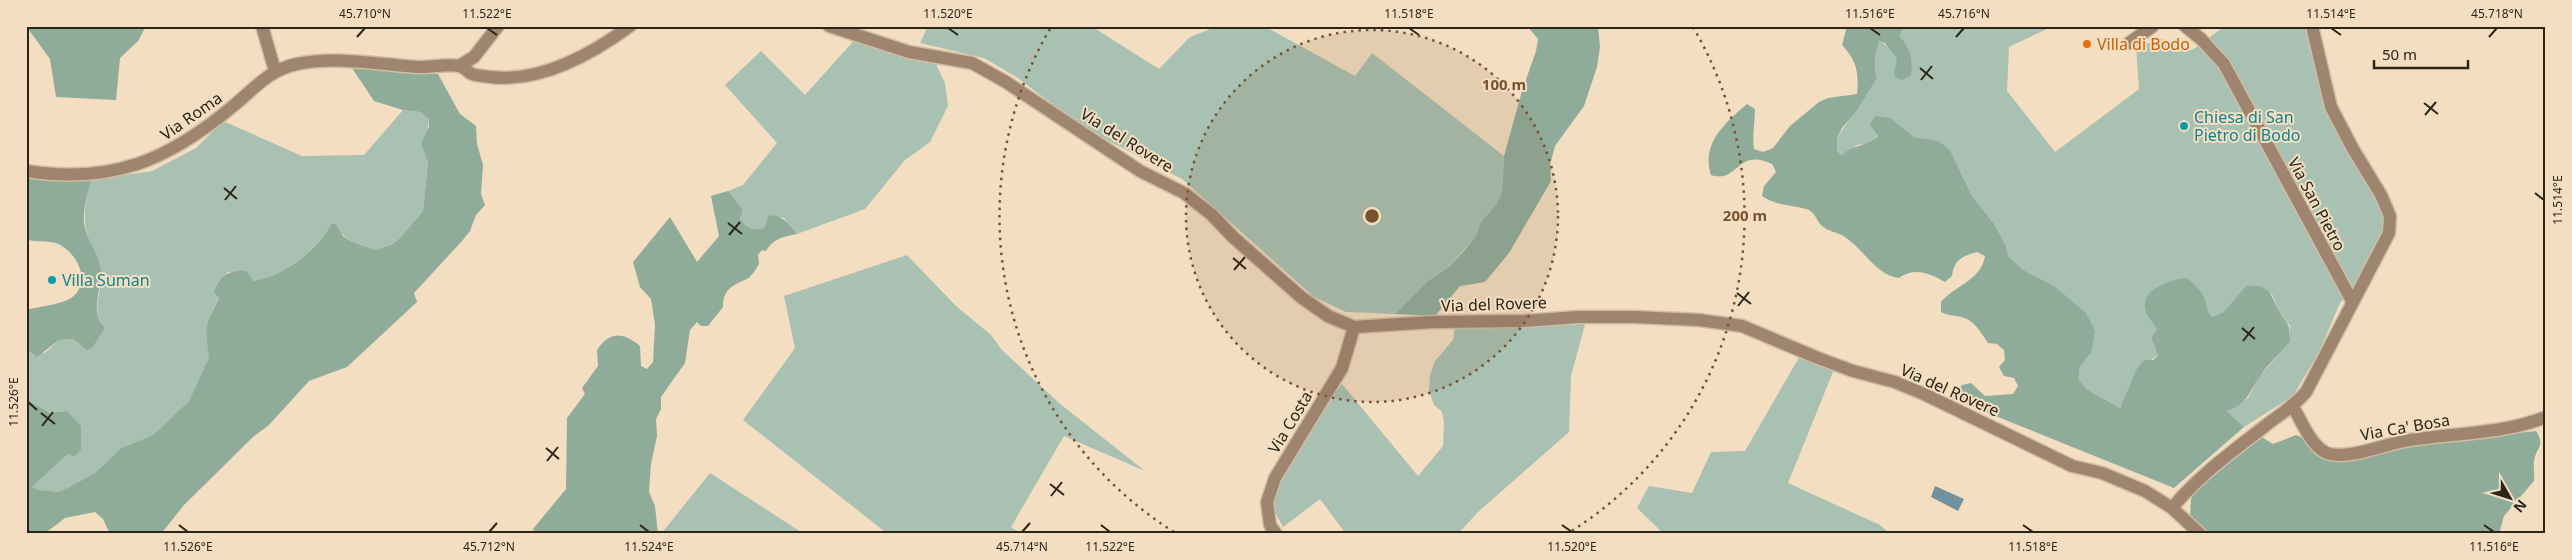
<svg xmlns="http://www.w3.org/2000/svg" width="2572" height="560" font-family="'Noto Sans',sans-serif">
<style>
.green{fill:#a9c1b2}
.forest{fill:#8fac9b}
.water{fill:#72919f}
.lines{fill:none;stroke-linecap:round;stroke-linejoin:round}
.minor-casing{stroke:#cfbda3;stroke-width:15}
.minor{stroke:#9f846f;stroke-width:12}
.ticks{fill:none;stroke:#2c2419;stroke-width:2}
.ring{fill:none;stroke:#78532e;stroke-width:2.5;stroke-dasharray:2.5 5}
.food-dot{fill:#e8710a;stroke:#f3dec1;stroke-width:2}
.culture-dot{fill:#0f9aa8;stroke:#f3dec1;stroke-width:2}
.labels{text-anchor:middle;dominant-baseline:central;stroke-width:4;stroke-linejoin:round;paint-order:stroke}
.food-label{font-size:16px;fill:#c56008;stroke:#f3dec1;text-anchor:start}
.street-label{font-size:16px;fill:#2c2419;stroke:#f3dec1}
.culture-label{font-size:16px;fill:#0d838f;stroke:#f3dec1;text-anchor:start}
.centre{fill:#78532e;stroke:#f3dec1;stroke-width:2.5}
.ring-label{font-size:15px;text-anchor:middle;font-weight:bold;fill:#78532e;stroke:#f3dec1;stroke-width:4;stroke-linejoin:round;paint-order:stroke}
.neatline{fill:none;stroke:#2c2419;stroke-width:2}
.ticks-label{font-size:12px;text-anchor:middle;fill:#2c2419}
</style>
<rect width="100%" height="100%" fill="#f3dec1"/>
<path class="green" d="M 928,26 L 1091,26 L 1159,69 L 1190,37 L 1218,26 L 1264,26 L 1355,76 L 1372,53 L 1504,156 L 1502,192 L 1496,205 L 1481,222 L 1476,236 L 1449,267 L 1428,281 L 1395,314 L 1346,312 L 1314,297 L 1182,179 L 1082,127 L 1018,78 L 984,58 L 920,43 Z
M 1903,26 L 2053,26 L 2009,47 L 2007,91 L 2055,152 L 2139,89 L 2136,47 L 2162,39 L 2192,50 L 2225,26 L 2310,26 L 2330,114 L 2384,206 L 2385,222 L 2381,242 L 2354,287 L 2340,303 L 2320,350 L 2293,396 L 2244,427 L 2227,411 L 2248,398 L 2259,377 L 2290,342 L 2290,326 L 2279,311 L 2272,294 L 2212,317 C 2207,311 2208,308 2206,302 C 2203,292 2195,284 2187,278 L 2152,319 L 2158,330 L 2151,338 L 2158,355 L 2136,370 L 2120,408 L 2088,390 L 2079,380 L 2079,368 L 2091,353 L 2054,286 L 2022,269 L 2009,257 L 2006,246 L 1995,225 L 1972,196 L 1950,150 L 1939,141 L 1914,137 L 1890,119 L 1871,143 L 1857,145 L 1841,157 L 1837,151 L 1837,138 L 1877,78 C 1873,65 1875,53 1879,40 L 1892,50 L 1911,76 C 1914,59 1910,49 1900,36 Z
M 859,35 L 934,60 L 945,83 L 948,106 L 930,142 L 905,160 L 865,209 L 797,234 L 784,218 L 769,215 L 764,228 C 752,231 747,228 740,219 L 743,210 L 728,191 L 743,185 L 777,143 L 725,85 L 761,51 L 805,95 Z
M 403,110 L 420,112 L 429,119 L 425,151 L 428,162 L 423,211 L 400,238 L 391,245 L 375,250 L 350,241 L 331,224 C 315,252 286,275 254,281 L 245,271 L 228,272 L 216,286 L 215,292 L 219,297 L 208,320 L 206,333 L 210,358 L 189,401 L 153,435 L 121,448 L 95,473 L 67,488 L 58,492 L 39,490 L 32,487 L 68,454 L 74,457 C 89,441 76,427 67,411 L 50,413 L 26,399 L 26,348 L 45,353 L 59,340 L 73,339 L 80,345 L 92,347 L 104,328 C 89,311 104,290 101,269 C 99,260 94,253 91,244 C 81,222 85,203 91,180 L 152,171 L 196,148 L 223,121 L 302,156 L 364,155 Z
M 907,255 L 956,306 L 991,335 L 1002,350 L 1059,403 L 1145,471 L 1064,436 L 1011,527 L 1022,534 L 883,534 L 884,531 L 743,420 L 795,348 L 784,296 Z
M 1587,317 L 1571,376 L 1569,432 L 1477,513 L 1458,534 L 1346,534 L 1320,499 L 1283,527 L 1275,512 L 1274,496 L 1290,446 L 1342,384 L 1418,476 L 1443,446 L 1444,422 L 1442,412 L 1434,405 L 1429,391 L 1430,375 L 1435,361 L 1453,340 L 1455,326 Z
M 1801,354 L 1835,367 L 1788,483 L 1880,525 L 1890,534 L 1664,534 L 1637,508 L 1649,486 L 1692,493 L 1711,452 L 1745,451 Z
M 710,473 L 804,534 L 661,534 Z"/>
<path class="forest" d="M 26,26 L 146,26 L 138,41 L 120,58 L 116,100 L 56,97 L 50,59 Z
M 1527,26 L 1598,26 L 1600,47 L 1597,67 L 1584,106 L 1555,146 L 1550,165 L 1551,181 L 1509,253 L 1485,282 L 1460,286 L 1435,316 L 1395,314 L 1428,281 L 1449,267 L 1463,252 L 1476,236 L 1481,222 L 1496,205 L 1502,192 L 1504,156 L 1522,91 L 1536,51 L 1538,39 Z
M 1847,26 L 1903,26 L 1900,36 C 1910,49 1914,59 1911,76 L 1902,80 L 1894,76 L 1897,58 L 1885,43 L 1879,41 C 1875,54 1873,65 1877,78 L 1857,110 L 1842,128 L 1837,138 L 1837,151 L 1841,156 C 1852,144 1867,147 1878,136 L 1870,125 L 1875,116 L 1890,118 L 1914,137 L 1939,141 L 1950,150 L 1972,196 L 1995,225 L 2006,246 L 2009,257 L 2022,269 L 2054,286 L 2086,313 L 2095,331 L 2091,353 L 2079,368 L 2079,380 L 2088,390 L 2120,408 L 2136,370 L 2144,360 L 2153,360 L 2158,355 L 2151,338 L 2157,330 C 2155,324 2149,319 2147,314 C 2136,290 2171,279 2187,278 C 2195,284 2203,292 2206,302 C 2208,308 2207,311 2212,317 L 2224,312 L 2246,286 C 2267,284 2270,291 2278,309 C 2287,326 2290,319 2290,342 C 2280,354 2267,365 2259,378 C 2247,395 2248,403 2227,411 L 2244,427 L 2174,488 L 1951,398 L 1962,385 L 1971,383 L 1985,396 L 2013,394 L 2018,386 L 2014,378 L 2004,376 L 1999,367 L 2005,360 L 2004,350 L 1997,344 L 1988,343 C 1980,332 1975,320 1961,317 C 1953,315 1949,316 1941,312 L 1941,302 C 1955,285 1981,281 1985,256 L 1977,252 C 1962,256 1954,260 1952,276 L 1945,282 C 1929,273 1914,267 1899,278 C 1877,276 1864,250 1845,237 C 1838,232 1828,232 1821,225 C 1816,220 1815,211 1806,209 C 1790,205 1777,206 1762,196 L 1764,186 L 1776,172 L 1772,164 C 1736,147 1739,184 1711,175 C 1701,143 1725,123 1747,104 L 1755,109 C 1755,122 1752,136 1754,149 L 1763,152 L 1773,148 L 1790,126 L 1819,102 L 1828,98 L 1857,94 C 1859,73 1857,61 1842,45 Z
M 350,65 L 438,74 L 460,114 L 476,126 L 477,144 L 483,165 L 481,194 L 485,205 L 476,215 L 470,231 L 462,241 L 414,293 L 417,302 L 347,367 L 309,381 L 269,425 L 253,437 L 184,505 L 161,534 L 110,534 L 103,519 L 95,512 L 65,518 L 44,534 L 26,534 L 26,399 L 50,413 L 67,411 L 81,426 L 81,450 L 74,457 L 68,454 L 32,487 L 39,490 L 58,492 L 67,488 L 95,473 L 121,448 L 153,435 L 189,401 L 209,358 L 206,333 L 208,320 L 219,298 L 214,292 C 219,276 230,269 246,271 L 254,281 C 285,275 316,252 331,224 L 336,224 L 343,236 L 350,241 L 375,250 L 391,245 L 400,238 L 423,211 L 428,162 L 421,144 L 429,127 L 429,119 L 420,112 L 403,110 L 374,101 Z
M 26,177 L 91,180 C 88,193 83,208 84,222 C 86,239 98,252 101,269 C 103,289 88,312 105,328 L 92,348 L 87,350 L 73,339 L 59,340 L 37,357 L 26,348 L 26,310 C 37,307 63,304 71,298 C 93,283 77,251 56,243 C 47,240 36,243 26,239 Z
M 728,191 L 743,210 L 740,219 C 747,228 752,231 764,228 L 769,215 C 783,215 789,224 797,234 C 783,237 774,238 766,251 L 762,250 L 758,255 L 759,264 C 756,269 752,276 747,279 C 733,285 723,289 723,307 L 708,326 L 701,326 L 697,322 L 690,330 L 685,363 L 661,397 L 661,409 L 656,419 L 657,436 L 651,464 L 649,492 L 655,506 L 658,534 L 536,534 L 533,529 L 566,489 L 567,418 L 585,394 L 582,388 L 598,366 L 597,350 C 610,331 623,332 640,346 L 641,366 L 647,369 L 653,362 L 655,325 L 651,299 L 640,287 L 633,262 L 670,217 L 697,262 L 719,236 L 711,196 Z
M 2536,431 C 2546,447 2536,447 2534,461 C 2533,467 2535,475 2534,481 L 2504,516 L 2499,534 L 2206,534 L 2190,517 L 2191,499 L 2200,483 L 2255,433 L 2273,444 L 2296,435 L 2306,439 L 2324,458 L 2335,462 L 2351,460 L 2393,446 Z"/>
<path class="water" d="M 1935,486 L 1964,499 L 1958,511 L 1931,497 Z"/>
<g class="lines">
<g class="minor-casing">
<path id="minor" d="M 262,26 L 275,71
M 829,26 L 909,52 L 972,63 L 1006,82 L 1140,171 L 1184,193 L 1211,214 L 1233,237 L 1301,297 L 1328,316 L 1354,327 L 1433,322 L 1524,321 L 1578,317 L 1635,317 L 1699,320 L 1742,326 L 1818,358 L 1853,371 L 1895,382 L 1924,394 L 2072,466 L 2102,473 L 2145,491 L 2172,508 L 2200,534
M 2185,26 L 2201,39 L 2224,64 L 2352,301
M 2129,43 L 2153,26
M 459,66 L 474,57 L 498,26
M 26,171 C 112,184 167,161 232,107 C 253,90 268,70 297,64 C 337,56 377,64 417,67 C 431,68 446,63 459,66 C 465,67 467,72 472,74 C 477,76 485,76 490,77 C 540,83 592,54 630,26
M 2293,407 C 2302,421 2312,450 2330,454 C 2352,459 2387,443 2410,440 C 2455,433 2503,434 2546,417
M 2172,508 C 2199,475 2232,452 2265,426 C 2280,414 2293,407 2306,392 L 2389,233 L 2390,216 L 2381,195 L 2353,149 L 2331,107 L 2312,26
M 1276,534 L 1270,525 L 1267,502 L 1275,478 L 1342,368 L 1354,327"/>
</g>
<use href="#minor" class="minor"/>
</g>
<path class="ticks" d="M 487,28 L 497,35M 948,28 L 958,35M 1409,28 L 1419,35M 1870,28 L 1880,35M 2331,28 L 2341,35M 357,37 L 365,28M 1956,37 L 1964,28M 2489,37 L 2497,28M 1920,68 L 1933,79M 1921,80 L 1932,66M 2424,103 L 2438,114M 2425,115 L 2436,102M 224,188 L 237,199M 2535,193 L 2544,200M 225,200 L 236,186M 728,223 L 742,234M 729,235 L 740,222M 1233,258 L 1246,269M 1234,270 L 1245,257M 1737,293 L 1751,304M 1738,306 L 1749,292M 2242,328 L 2255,339M 2243,341 L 2254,327M 28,402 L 37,410M 41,413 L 55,424M 42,426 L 53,412M 546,448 L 559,459M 547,461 L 558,447M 1050,484 L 1064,495M 1051,496 L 1062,482M 179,525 L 188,532M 640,525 L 649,532M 1101,525 L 1110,532M 1562,525 L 1572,532M 2023,525 L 2033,532M 2484,525 L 2494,532M 489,532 L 497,523M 1022,532 L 1030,523"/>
<circle cx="1372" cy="216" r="186" fill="#78532e" fill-opacity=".12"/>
<g class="ring">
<circle cx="1372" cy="216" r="186"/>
<path d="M1174 532A373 373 0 0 1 1051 27M1693 27A373 373 0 0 1 1570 532"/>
</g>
<circle class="food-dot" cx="2087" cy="44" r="5"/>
<g class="culture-dot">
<circle cx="2184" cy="126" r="5"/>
<circle cx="52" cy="280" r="5"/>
</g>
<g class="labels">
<g class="food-label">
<text x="2097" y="44">Villa di Bodo</text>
</g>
<g class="street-label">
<text transform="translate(191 116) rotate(-35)">Via Roma</text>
<text transform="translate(1127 140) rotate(32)">Via del Rovere</text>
<text transform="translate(2317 204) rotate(62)">Via San Pietro</text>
<text transform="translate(1494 304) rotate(-2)">Via del Rovere</text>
<text transform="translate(1950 390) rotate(24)">Via del Rovere</text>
<text transform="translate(1290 422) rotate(-59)">Via Costa</text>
<text transform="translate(2405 427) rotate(-10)">Via Ca' Bosa</text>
</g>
<g class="culture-label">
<text x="2194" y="117">Chiesa di San<tspan x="2194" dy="18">Pietro di Bodo</tspan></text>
<text x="62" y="280">Villa Suman</text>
</g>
</g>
<circle cx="1372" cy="216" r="8" class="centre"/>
<g class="ring-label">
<text x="1504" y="90">100 m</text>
<text x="1745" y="221">200 m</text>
</g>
<rect width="2572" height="560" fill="none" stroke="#f3dec1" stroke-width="55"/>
<g transform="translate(2510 498) rotate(129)" stroke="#f3dec1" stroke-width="4" paint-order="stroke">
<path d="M0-4L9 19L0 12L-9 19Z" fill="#2c2419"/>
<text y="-8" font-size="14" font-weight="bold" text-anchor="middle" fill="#2c2419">N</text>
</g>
<path d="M2374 60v8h94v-8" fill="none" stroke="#2c2419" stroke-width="2.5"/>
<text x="2382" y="60" font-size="15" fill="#2c2419" stroke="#f3dec1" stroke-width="4" paint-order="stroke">50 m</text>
<rect x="28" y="28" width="2516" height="504" class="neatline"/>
<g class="ticks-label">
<text x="365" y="18">45.710°N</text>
<text x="487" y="18">11.522°E</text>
<text x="948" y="18">11.520°E</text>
<text x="1409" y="18">11.518°E</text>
<text x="1870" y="18">11.516°E</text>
<text x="1964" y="18">45.716°N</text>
<text x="2331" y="18">11.514°E</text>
<text x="2497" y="18">45.718°N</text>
<text transform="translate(2558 200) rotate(-90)" y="4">11.514°E</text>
<text transform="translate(14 402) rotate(-90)" y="4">11.526°E</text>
<text x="188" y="551">11.526°E</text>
<text x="489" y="551">45.712°N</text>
<text x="649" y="551">11.524°E</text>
<text x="1022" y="551">45.714°N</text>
<text x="1110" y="551">11.522°E</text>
<text x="1572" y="551">11.520°E</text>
<text x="2033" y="551">11.518°E</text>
<text x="2494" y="551">11.516°E</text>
</g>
</svg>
